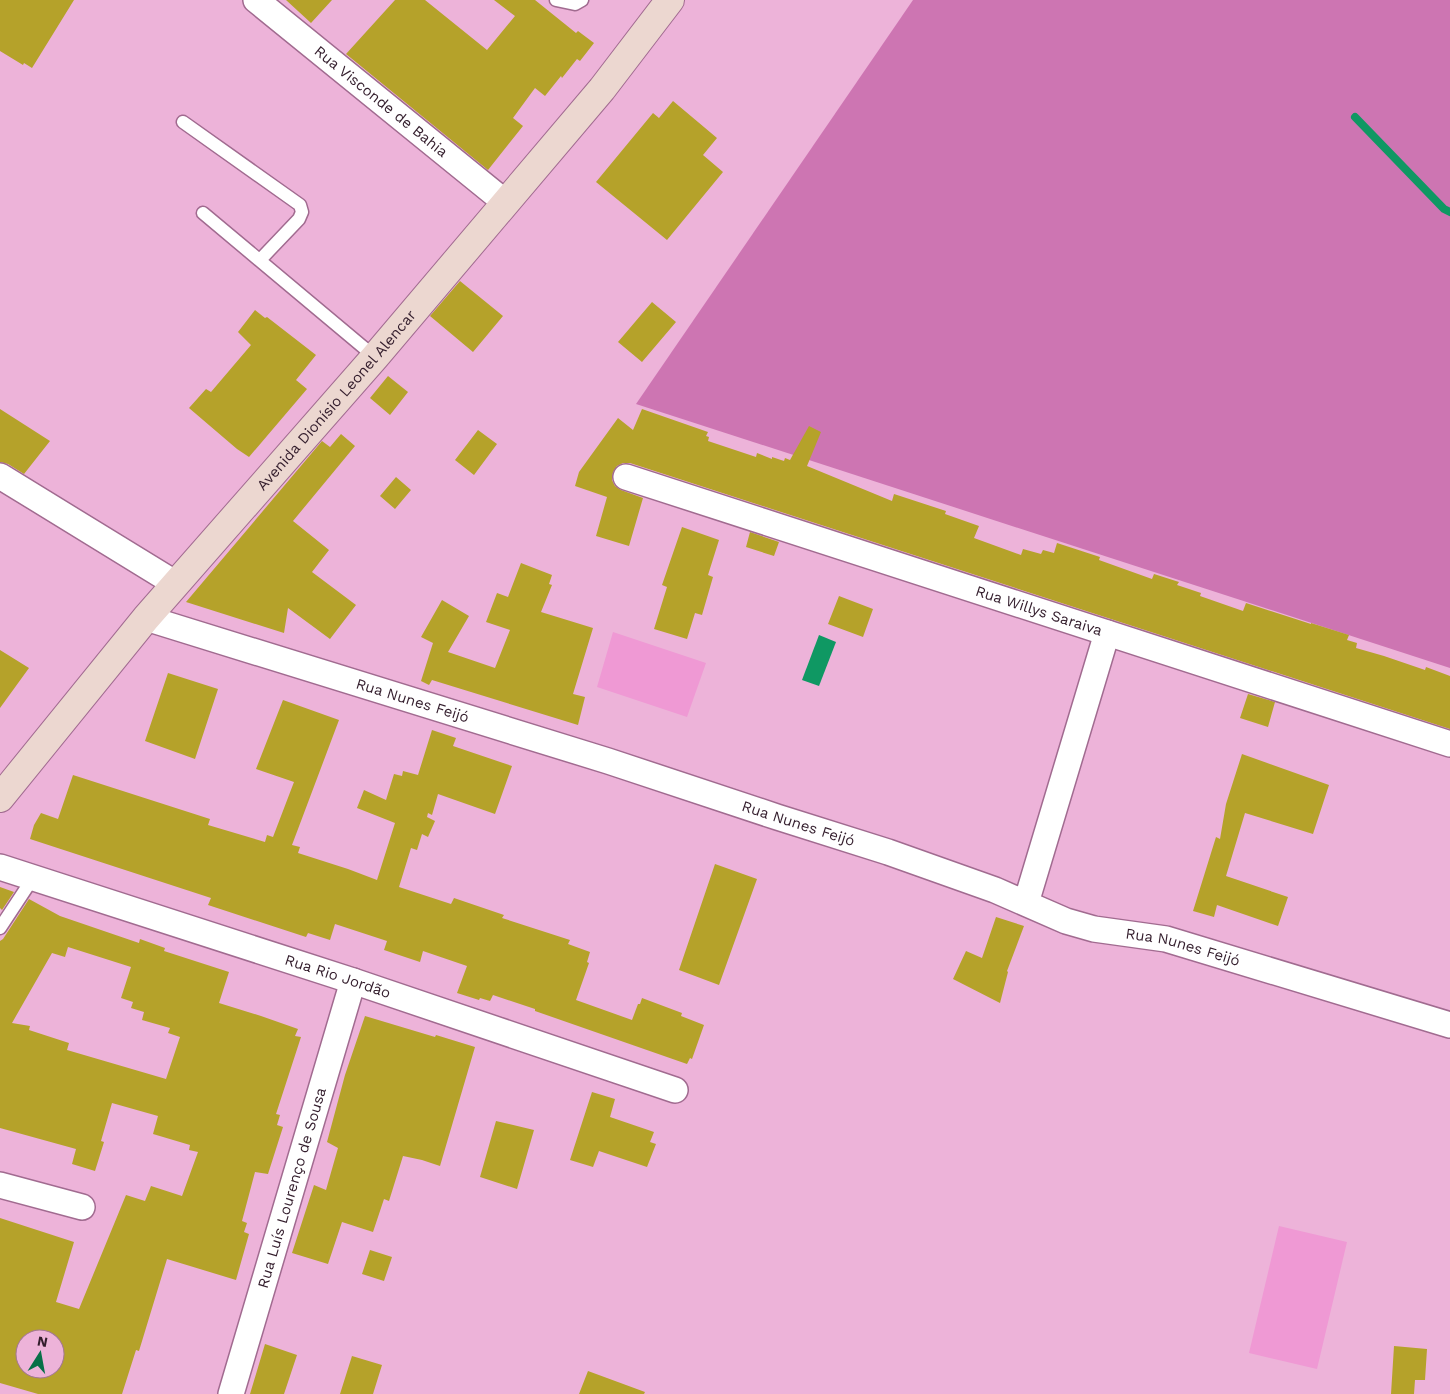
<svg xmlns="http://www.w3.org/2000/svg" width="1450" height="1394" font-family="'Work Sans',sans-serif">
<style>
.green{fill:#ef99d4}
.forest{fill:#cd75b2}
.water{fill:#0f9863}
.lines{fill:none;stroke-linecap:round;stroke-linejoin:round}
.stream{stroke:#0f9863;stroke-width:8}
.building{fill:#b5a22a;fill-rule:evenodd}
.service-casing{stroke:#a16b90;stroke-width:15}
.minor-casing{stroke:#a16b90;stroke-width:28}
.secondary-casing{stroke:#a16b90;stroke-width:30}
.service{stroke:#fff;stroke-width:12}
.minor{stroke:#fff;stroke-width:25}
.secondary{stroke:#ecd7d0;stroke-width:28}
.labels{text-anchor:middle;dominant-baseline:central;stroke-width:5;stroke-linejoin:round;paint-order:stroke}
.street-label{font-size:15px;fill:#331d2c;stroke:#edb3d9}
</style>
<rect width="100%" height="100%" fill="#edb3d9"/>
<path class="green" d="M 613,632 L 706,663 L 687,717 L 597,687 Z
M 1279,1226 L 1347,1242 L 1317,1369 L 1249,1353 Z"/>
<path class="forest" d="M 913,0 L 1450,0 L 1450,668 L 636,404 Z"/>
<path class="water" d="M 819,635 L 836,642 L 819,686 L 802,680 Z"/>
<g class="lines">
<path class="stream" d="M 1355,117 L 1444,209 L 1450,212"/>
</g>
<path class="building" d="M 0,0 L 74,0 L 32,68 L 24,63 L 23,65 L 0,51 Z
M 286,0 L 332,0 L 311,23 Z
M 395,0 L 425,0 L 487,50 L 515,16 L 494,0 L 535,0 L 576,33 L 578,31 L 594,43 L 580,61 L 577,59 L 562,78 L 561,76 L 545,96 L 535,88 L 513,118 L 523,126 L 488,170 L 346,54 Z
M 673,101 L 717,138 L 703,155 L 723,172 L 667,240 L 596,182 L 653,113 L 659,118 Z
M 460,281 L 503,316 L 473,352 L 430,316 Z
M 652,302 L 676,322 L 642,362 L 618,342 Z
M 255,310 L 265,318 L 267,317 L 316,355 L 296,380 L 307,389 L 249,457 L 237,449 L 189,408 L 206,389 L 211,392 L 251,345 L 238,332 Z
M 388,376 L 408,392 L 390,415 L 370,398 Z
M 0,409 L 50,441 L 24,474 L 8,464 L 0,462 Z
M 642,409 L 708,432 L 706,436 L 709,437 L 708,441 L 756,457 L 757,453 L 772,459 L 772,457 L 784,461 L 785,458 L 790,460 L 809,426 L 821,432 L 807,466 L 892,501 L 894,494 L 946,511 L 945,514 L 979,526 L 974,538 L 1021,555 L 1023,549 L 1041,554 L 1043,550 L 1054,553 L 1057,543 L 1100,557 L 1099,560 L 1152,579 L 1154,574 L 1179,582 L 1177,585 L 1201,593 L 1200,596 L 1243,611 L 1246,603 L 1311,624 L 1311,623 L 1349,635 L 1347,640 L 1357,643 L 1356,648 L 1384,656 L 1425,670 L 1426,667 L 1450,676 L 1450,729 L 630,463 L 623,463 L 617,466 L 613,472 L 612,480 L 615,486 L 621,490 L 643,498 L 629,546 L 596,536 L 607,497 L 575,486 L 579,472 L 618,418 L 633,430 Z
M 478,430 L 497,444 L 474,475 L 455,460 Z
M 341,434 L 355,446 L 293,521 L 329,550 L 312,572 L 356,605 L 330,639 L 288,608 L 284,633 L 186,602 L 322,441 L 330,447 Z
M 396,477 L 411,490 L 395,509 L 380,496 Z
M 682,527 L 719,540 L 708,575 L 713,577 L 702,615 L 695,613 L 687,639 L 654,629 L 667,587 L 662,585 Z
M 750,532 L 779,542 L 774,556 L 746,547 Z
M 521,563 L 552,575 L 549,584 L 552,585 L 541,612 L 593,628 L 573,694 L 585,697 L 578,725 L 432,680 L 429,685 L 421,681 L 433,643 L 421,637 L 442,600 L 469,616 L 448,652 L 495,668 L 510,630 L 486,622 L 497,593 L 508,597 Z
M 839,596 L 873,609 L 863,637 L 828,624 Z
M 0,650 L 29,668 L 0,708 Z
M 168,673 L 218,689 L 195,759 L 145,741 Z
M 1248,694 L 1275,702 L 1268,727 L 1240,718 Z
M 283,700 L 339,720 L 292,845 L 300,847 L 298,853 L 348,869 L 377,880 L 395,823 L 357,808 L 364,790 L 386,800 L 394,774 L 402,776 L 403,771 L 418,775 L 432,730 L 456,738 L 453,746 L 512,766 L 495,814 L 438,794 L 432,815 L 428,813 L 427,817 L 435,821 L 428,837 L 422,834 L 417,850 L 411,848 L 399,887 L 451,904 L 454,898 L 504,915 L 502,918 L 570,940 L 568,944 L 590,952 L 587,962 L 589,963 L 576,1000 L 632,1020 L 638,1004 L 640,1004 L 642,998 L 682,1013 L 681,1016 L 704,1025 L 692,1059 L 690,1058 L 687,1064 L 535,1011 L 535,1009 L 493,995 L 490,1001 L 480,998 L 479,1000 L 457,993 L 467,966 L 423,951 L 420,962 L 384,950 L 387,941 L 335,924 L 330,940 L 308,933 L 306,937 L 208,905 L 211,898 L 30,839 L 34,825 L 41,813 L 58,819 L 73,775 L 210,819 L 208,825 L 265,842 L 267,835 L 273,837 L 294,782 L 256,769 Z
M 1242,754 L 1329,785 L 1313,834 L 1245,813 L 1226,876 L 1288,897 L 1278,926 L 1217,905 L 1214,917 L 1193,911 L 1216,837 L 1220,839 L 1226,804 Z
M 715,864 L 757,879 L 719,985 L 679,970 Z
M 0,887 L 14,892 L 2,910 L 0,908 Z
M 29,899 L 60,916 L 139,943 L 140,939 L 165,948 L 164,951 L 229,972 L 219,1003 L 261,1016 L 298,1029 L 295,1036 L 301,1037 L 276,1114 L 280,1115 L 277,1125 L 283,1127 L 268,1174 L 255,1172 L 242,1221 L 247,1223 L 244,1232 L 249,1234 L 236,1280 L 167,1259 L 139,1351 L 136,1350 L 122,1394 L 38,1394 L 0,1383 L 0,1218 L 74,1242 L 56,1302 L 79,1309 L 126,1195 L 145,1201 L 151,1186 L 182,1196 L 198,1152 L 189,1150 L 190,1145 L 153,1134 L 158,1116 L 112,1103 L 101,1141 L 104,1142 L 95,1171 L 72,1164 L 76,1149 L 0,1128 L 0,941 L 3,939 ZM 68,947 L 131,967 L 121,998 L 133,1002 L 131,1008 L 144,1012 L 142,1020 L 170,1028 L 168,1033 L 180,1037 L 166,1079 L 67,1050 L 69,1043 L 29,1030 L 30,1026 L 12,1023 L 52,953 L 65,957 ZM 25,1339 L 55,1339 L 55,1369 L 25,1369 Z
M 996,917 L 1024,926 L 1007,971 L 1008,972 L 1000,1003 L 953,979 L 966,951 L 982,958 Z
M 365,1016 L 435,1037 L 436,1035 L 475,1047 L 440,1166 L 422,1160 L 403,1156 L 389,1201 L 384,1199 L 373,1232 L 342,1222 L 328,1264 L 292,1253 L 314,1185 L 326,1190 L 338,1148 L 327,1142 L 345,1075 Z
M 592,1092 L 615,1099 L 610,1117 L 654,1132 L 650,1142 L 656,1144 L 647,1167 L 599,1151 L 593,1167 L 570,1160 Z
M 496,1121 L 534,1130 L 517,1189 L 480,1177 Z
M 370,1250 L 392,1257 L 384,1281 L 362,1274 Z
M 265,1344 L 297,1355 L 284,1394 L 250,1394 Z
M 1394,1346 L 1427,1349 L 1425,1380 L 1415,1380 L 1414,1394 L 1391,1394 Z
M 352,1356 L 382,1365 L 373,1394 L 340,1394 Z
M 588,1371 L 645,1392 L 644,1394 L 579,1394 Z"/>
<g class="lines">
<g class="service-casing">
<path id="service" d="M 556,0 L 575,4 L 582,0
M 183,122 L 300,205 L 302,212 L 299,219 L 260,260
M 203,213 L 375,357
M 0,928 L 33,878"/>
</g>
<g class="minor-casing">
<g id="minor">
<path id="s1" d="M 256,0 L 506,203"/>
<path d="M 0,476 L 176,584"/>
<path id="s2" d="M 626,477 L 1450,744"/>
<path id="s3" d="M 146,618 L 608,761 L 777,817 L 888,852 L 995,890 L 1066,921 L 1094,929 L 1166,939 L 1450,1025"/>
<path id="s4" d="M 0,867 L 353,981 L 675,1090"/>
<path d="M 1026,903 L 1107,633"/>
<path d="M 0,1185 L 82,1207"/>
<path id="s5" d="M 231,1394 L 353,981"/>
</g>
</g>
<g class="secondary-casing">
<g id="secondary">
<path id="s6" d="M 0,798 L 146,618 L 375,357 L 602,89 L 670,0"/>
</g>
</g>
<use href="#service" class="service"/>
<use href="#minor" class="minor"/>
<use href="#secondary" class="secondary"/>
</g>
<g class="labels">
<g class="street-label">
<text stroke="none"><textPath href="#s1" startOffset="161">Rua Visconde de Bahia</textPath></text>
<text stroke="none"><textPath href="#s6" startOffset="521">Avenida Dionísio Leonel Alencar</textPath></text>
<text stroke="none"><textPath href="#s2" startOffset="434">Rua Willys Saraiva</textPath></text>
<text stroke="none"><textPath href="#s3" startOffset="279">Rua Nunes Feijó</textPath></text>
<text stroke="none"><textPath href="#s3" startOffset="684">Rua Nunes Feijó</textPath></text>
<text stroke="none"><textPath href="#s3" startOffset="1089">Rua Nunes Feijó</textPath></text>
<text stroke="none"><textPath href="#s4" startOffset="355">Rua Rio Jordão</textPath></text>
<text stroke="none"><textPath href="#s5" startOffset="215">Rua Luís Lourenço de Sousa</textPath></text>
</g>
</g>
<g transform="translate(40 1354) rotate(11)"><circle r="24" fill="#edb3d9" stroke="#a37794"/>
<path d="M0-4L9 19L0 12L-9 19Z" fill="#087048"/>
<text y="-8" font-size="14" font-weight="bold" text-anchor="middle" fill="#331d2c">N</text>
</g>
</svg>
